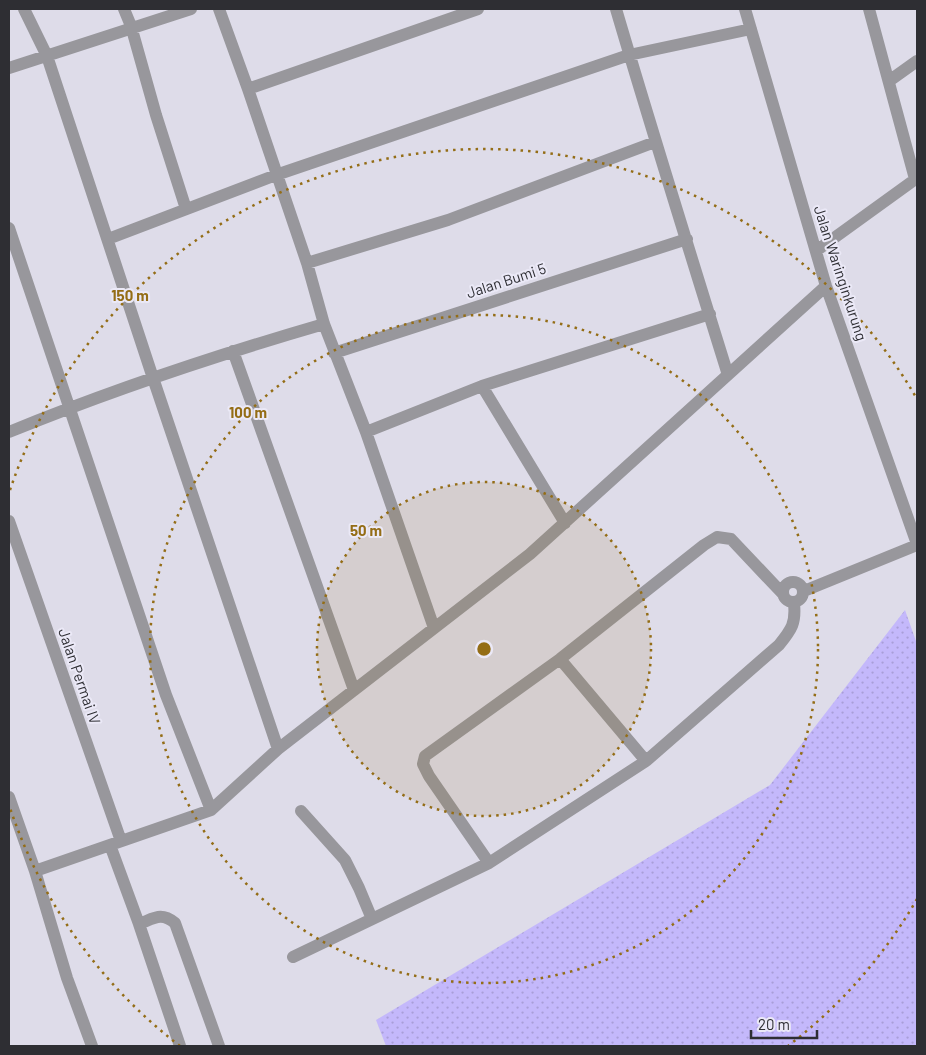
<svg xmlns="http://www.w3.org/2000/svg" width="926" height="1055" font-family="Barlow,sans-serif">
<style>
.grass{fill:url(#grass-dots)}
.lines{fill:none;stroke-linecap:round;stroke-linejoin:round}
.minor{stroke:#98979c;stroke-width:12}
.ring{fill:none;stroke:#946d16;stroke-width:2.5;stroke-dasharray:2.5 5}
.labels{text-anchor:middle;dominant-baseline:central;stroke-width:4;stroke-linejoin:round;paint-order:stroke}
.street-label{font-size:15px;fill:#2e2e33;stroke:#ebe9f7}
.centre{fill:#946d16;stroke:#ebe9f7;stroke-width:2.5}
.ring-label{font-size:15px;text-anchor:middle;font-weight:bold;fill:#946d16;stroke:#ebe9f7;stroke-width:4;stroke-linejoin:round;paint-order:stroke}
</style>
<defs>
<pattern id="grass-dots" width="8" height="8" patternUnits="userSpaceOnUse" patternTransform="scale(1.25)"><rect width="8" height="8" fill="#c4b8fb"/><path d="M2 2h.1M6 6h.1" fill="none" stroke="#a99ed8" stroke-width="1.8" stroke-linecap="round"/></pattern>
</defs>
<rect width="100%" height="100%" fill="#dedce9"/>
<path class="grass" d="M 905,610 L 917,644 L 917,1046 L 386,1046 L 376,1020 L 770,785 Z"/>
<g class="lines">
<path class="minor" d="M 24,9 L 47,56 L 153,378 L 278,749
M 124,9 L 131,26 L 156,115 L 186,209
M 219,9 L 248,89 L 307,263 L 324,324 L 366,432 L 434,628
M 616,9 C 652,131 690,253 728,375
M 745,9 L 826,286 L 917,544
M 869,9 L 915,179
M 9,68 L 191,9
M 889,81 L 917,61
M 248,89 L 478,9
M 9,228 L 166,695 L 211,810
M 108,239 L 276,175 L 629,55 L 751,29
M 816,251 L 917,178
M 307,263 L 448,220 L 655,142
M 233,351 L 354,690
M 334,353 L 687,239
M 482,386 L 710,314
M 9,432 C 112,390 217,355 324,324
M 366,432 L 482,386 L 565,523
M 9,521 L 121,841
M783 592a10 10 0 1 1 20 0a10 10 0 1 1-20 0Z
M 804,591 L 917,545
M 560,659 L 646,761 L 779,645 C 792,629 796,623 794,603
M 9,797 L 35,871 L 67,978 L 92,1046
M 301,811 L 345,860 L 359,888 L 372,919
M 110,845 L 139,924
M 489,863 L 429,776 L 423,764 L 425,756 L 560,659 L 704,545 L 717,537 L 731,539 L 783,594
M 35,871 L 211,810 L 278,749 L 530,554 L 826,286
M 293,957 L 489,863 L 646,761
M 180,1046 L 139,924 C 155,918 161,912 175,923 L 219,1046"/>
</g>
<circle cx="484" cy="649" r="167" fill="#946d16" fill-opacity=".12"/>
<g class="ring">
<circle cx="484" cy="649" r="167"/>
<circle cx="484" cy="649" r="334"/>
<path d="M917 899A500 500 0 0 1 788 1046M180 1046A500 500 0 0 1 10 808M10 490A500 500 0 0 1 917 399"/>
</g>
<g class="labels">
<g class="street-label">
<text transform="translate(841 273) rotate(72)">Jalan Waringinkurung</text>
<text transform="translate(506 280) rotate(-18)">Jalan Bumi 5</text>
<text transform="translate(80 676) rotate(71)">Jalan Permai IV</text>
</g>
</g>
<circle cx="484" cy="649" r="8" class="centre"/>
<g class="ring-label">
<text x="130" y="301">150 m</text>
<text x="248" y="418">100 m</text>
<text x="366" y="536">50 m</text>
</g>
<rect width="926" height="1055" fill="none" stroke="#2e2e33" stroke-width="20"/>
<path d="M751 1030v8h66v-8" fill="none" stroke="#2e2e33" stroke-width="2.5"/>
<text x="758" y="1030" font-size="15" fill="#2e2e33" stroke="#ebe9f7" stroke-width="4" paint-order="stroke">20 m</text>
</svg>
